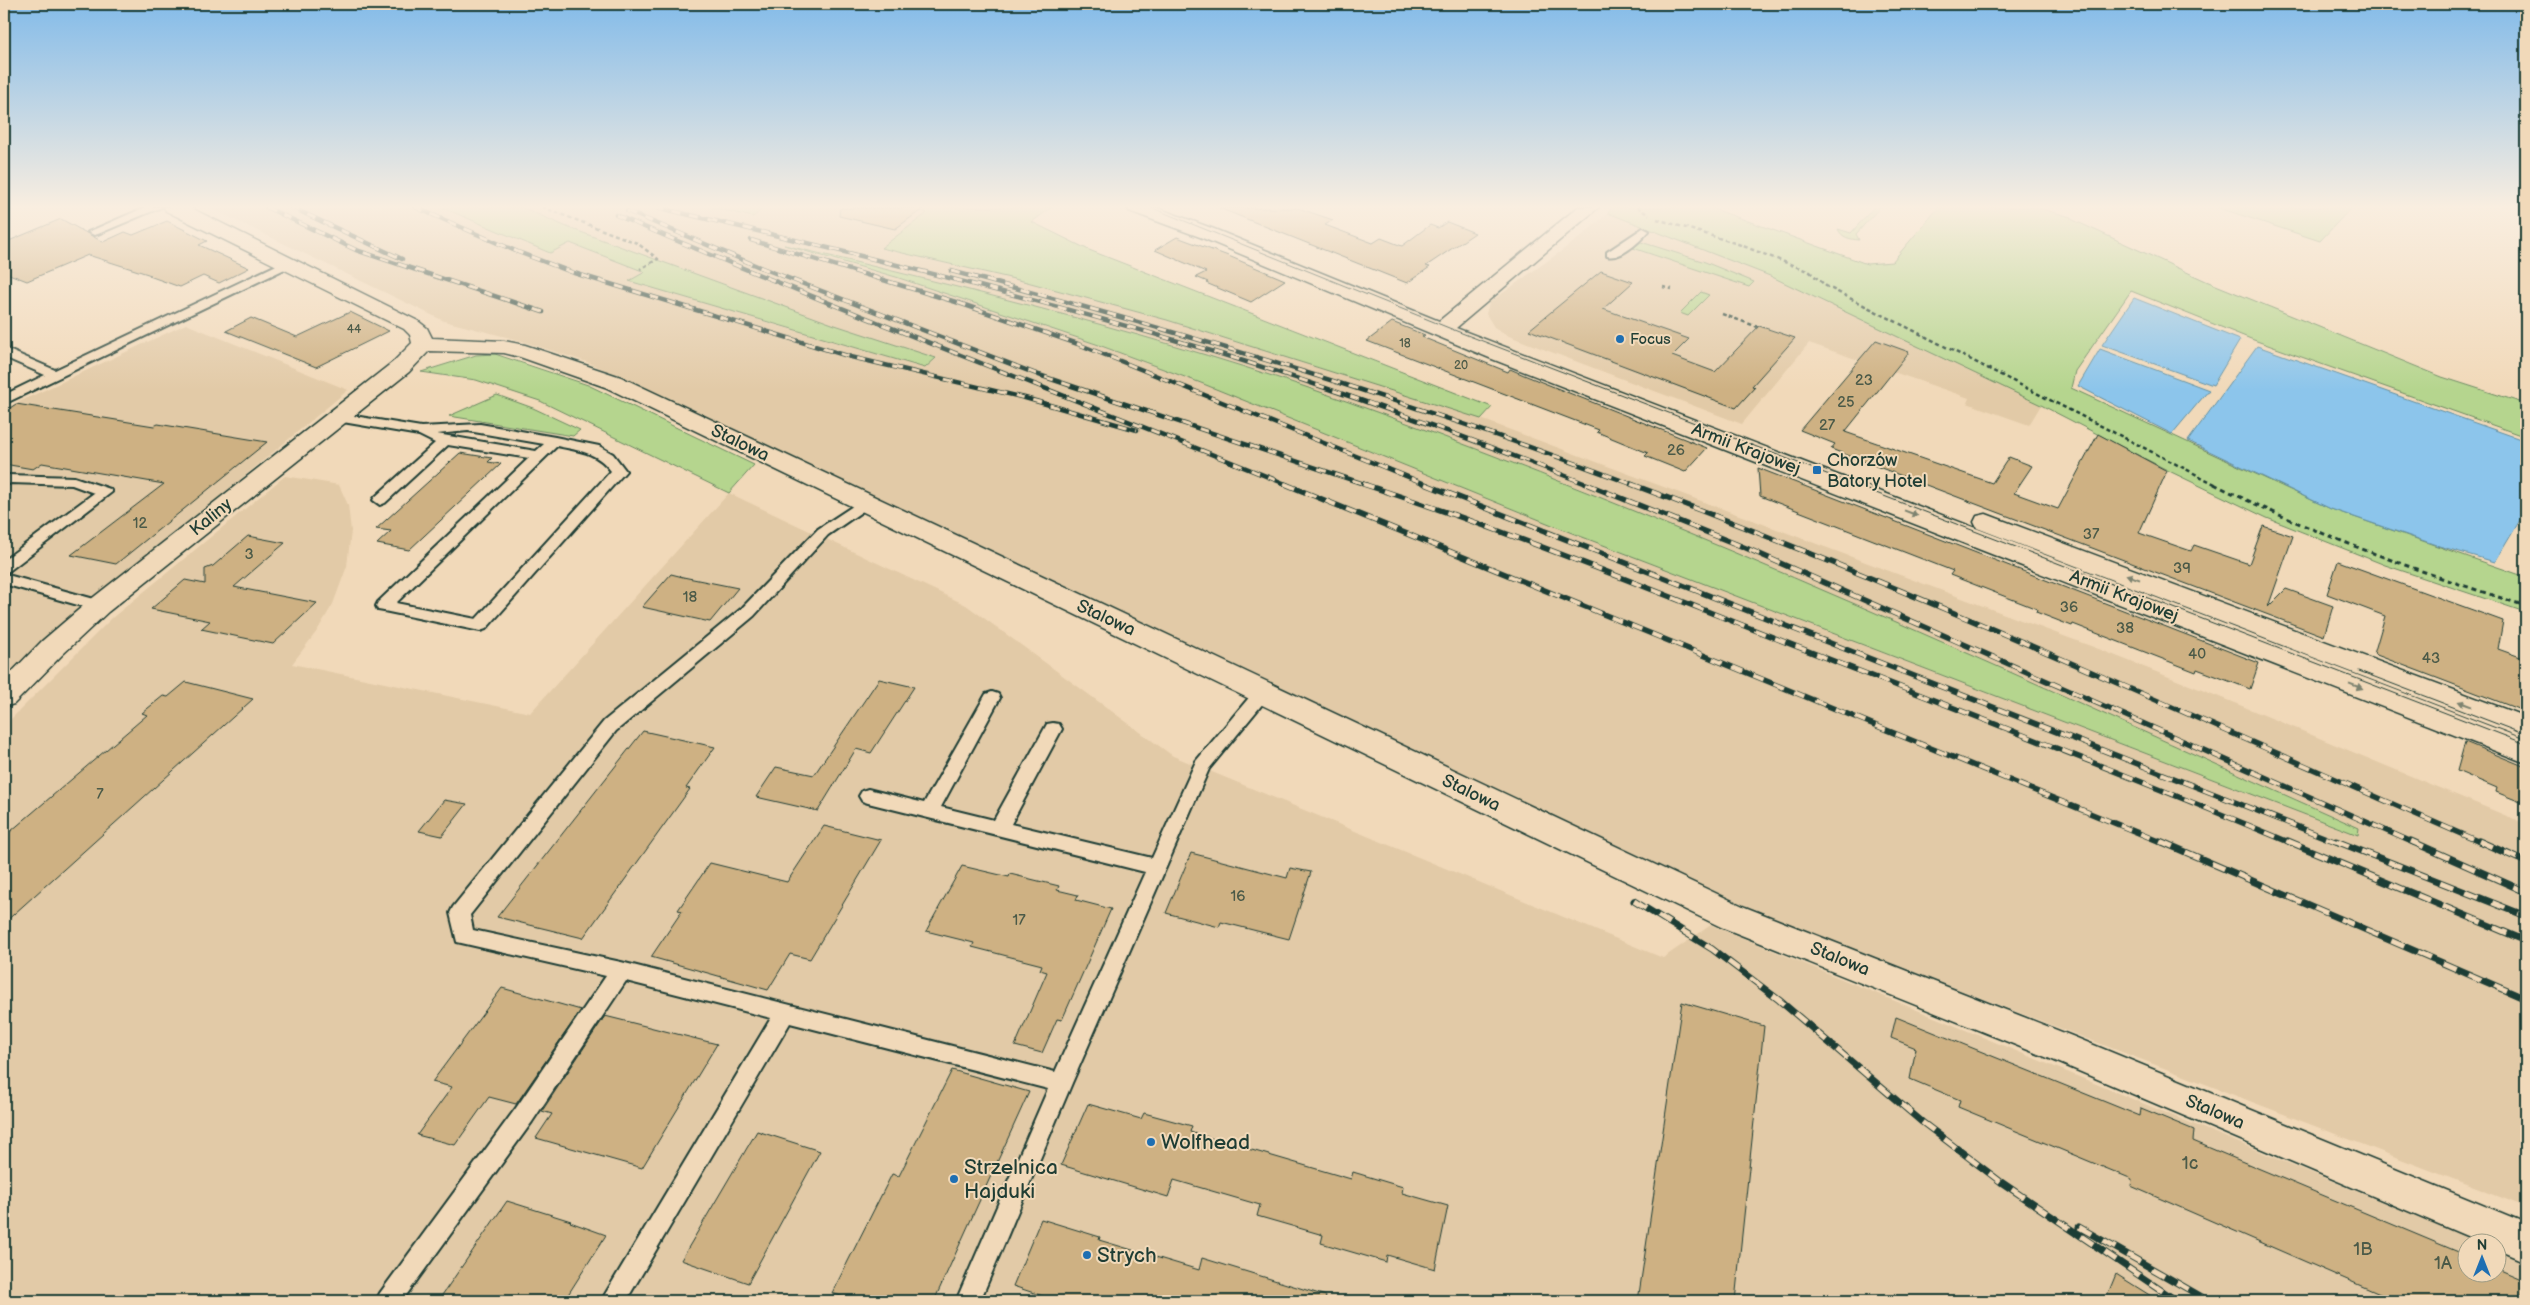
<svg xmlns="http://www.w3.org/2000/svg" width="2530" height="1305" font-family="'Balsamiq Sans',sans-serif">
<style>
.built{fill:#e2caa7;fill-rule:evenodd}
.green{fill:#b5d58e;stroke:#6a8961}
.water{fill:#8cc5eb;stroke:#608fa2}
.building{fill:#ceb183;stroke:#1f3d34}
.lines{fill:none;stroke-linecap:round;stroke-linejoin:round}
.lane-casing{stroke:#1f3d34;stroke-width:4}
.street-casing{stroke:#1f3d34;stroke-width:3}
.secondary-casing{stroke:#1f3d34;stroke-width:3}
.path-far1{stroke:#1f3d34;stroke-width:2.5;stroke-dasharray:4 3;stroke-linecap:butt}
.path{stroke:#1f3d34;stroke-width:3;stroke-dasharray:5 4;stroke-linecap:butt}
.lane{fill:#f1d9b9;fill-rule:evenodd}
.street{fill:#f1d9b9;fill-rule:evenodd}
.secondary{fill:#f1d9b9;fill-rule:evenodd}
.tram{stroke:#1f3d34;stroke-width:1}
.rail-far2-casing{stroke:#1f3d34;stroke-width:4.5}
.rail-far1-casing{stroke:#1f3d34;stroke-width:5.5}
.rail-casing{stroke:#1f3d34;stroke-width:7}
.rail-far2{stroke:#f1d9b9;stroke-width:3;stroke-dasharray:9;stroke-linecap:butt}
.rail-far1{stroke:#f1d9b9;stroke-width:4;stroke-dasharray:11;stroke-linecap:butt}
.rail{stroke:#f1d9b9;stroke-width:5;stroke-dasharray:14;stroke-linecap:butt}
.oneway{fill:#7d8370}
.poi-dot{fill:#1f6fb2;stroke:#f1d9b9;stroke-width:2}
.labels{text-anchor:middle;dominant-baseline:central;stroke-width:4;stroke-linejoin:round;paint-order:stroke}
.far-number-label{font-size:12px;fill:#4b5a48}
.far-poi-label{font-size:15px;fill:#1f3d34;stroke:#f1d9b9;text-anchor:start}
.number-label{font-size:15px;fill:#4b5a48}
.street-label{font-size:18px;fill:#1f3d34;stroke:#f1d9b9}
.poi-label{font-size:18px;fill:#1f3d34;stroke:#f1d9b9;text-anchor:start}
.near-number-label{font-size:18px;fill:#4b5a48}
.near-poi-label{font-size:21px;fill:#1f3d34;stroke:#f1d9b9;text-anchor:start}
</style>
<rect width="100%" height="100%" fill="#f1d9b9"/>
<filter id="ink" filterUnits="userSpaceOnUse"><feTurbulence type="fractalNoise" baseFrequency=".02" numOctaves="2"/><feDisplacementMap in="SourceGraphic" scale="10" xChannelSelector="R" yChannelSelector="G"/><feConvolveMatrix kernelMatrix="1 2 1 2 8 2 1 2 1" color-interpolation-filters="sRGB"/></filter>
<g filter="url(#ink)">
<path class="built" d="M 208,207 L 441,207 L 549,253 L 569,243 L 646,272 L 630,281 L 793,330 L 935,358 L 835,325 L 567,227 L 521,207 L 711,207 L 752,217 L 765,207 L 909,207 L 927,212 L 882,249 L 1027,282 L 1167,320 L 1481,419 L 2096,648 L 2242,706 L 2526,824 L 2526,1207 L 1785,923 L 1632,855 L 621,377 L 587,362 L 518,340 L 444,321 ZM 802,250 L 928,280 L 1174,345 L 1344,400 L 1437,434 L 1583,490 L 1829,593 L 2359,828 L 2358,835 L 1572,533 L 1201,383 L 1096,344 L 896,277 Z
M 1608,213 L 1770,276 L 2041,405 L 2029,425 L 1967,403 L 1969,398 L 1809,343 L 1742,424 L 1509,336 L 1494,327 L 1486,314 L 1489,303 L 1582,236 Z
M 186,324 L 348,390 L 47,640 L 4,681 L 4,409 Z
M 285,476 L 339,485 L 348,505 L 351,531 L 347,566 L 333,604 L 317,631 L 292,664 L 530,713 L 729,493 L 966,605 L 1173,756 L 1663,958 L 1711,925 L 2479,1242 L 2468,1242 L 2468,1272 L 2498,1272 L 2498,1250 L 2526,1262 L 2526,1301 L 4,1301 L 4,726 L 112,618 Z"/>
<path class="green" d="M 441,207 L 521,207 L 567,227 L 835,325 L 936,358 L 925,368 L 629,281 L 645,272 L 570,243 L 550,253 Z
M 711,207 L 752,207 L 761,210 L 753,217 Z
M 909,207 L 1052,207 L 1032,222 L 1089,250 L 1492,407 L 1481,419 L 1167,320 L 1027,282 L 881,248 L 927,213 Z
M 1612,207 L 1709,207 L 1867,264 L 1892,262 L 1939,207 L 2034,207 L 2071,217 L 2071,219 L 2206,281 L 2442,377 L 2526,404 L 2526,437 L 2251,339 L 2131,291 L 2075,371 L 2071,388 L 2331,509 L 2526,577 L 2522,611 L 2385,565 L 2267,518 L 2167,470 L 2041,405 L 1770,276 L 1608,213 Z
M 1874,207 L 1880,207 L 1856,234 L 1859,240 C 1850,239 1842,238 1838,229 L 1851,233 Z
M 2216,207 L 2352,207 L 2320,241 Z
M 1641,242 L 1705,262 L 1754,282 L 1749,287 L 1633,248 Z
M 784,245 C 973,290 1163,336 1346,401 C 1692,524 2024,679 2359,828 L 2358,835 L 1572,533 L 1201,383 L 1096,344 L 896,277 Z
M 1701,292 L 1709,295 L 1688,316 L 1680,313 Z
M 495,354 L 588,385 L 754,465 L 729,493 L 540,401 L 476,380 L 421,372 L 476,355 Z
M 497,395 L 533,408 L 580,430 L 573,436 L 449,416 Z"/>
<path class="water" d="M 2134,298 L 2240,340 L 2213,385 L 2102,345 Z
M 2257,346 L 2526,441 L 2526,510 L 2495,562 L 2439,546 L 2331,509 L 2188,441 Z
M 2100,349 L 2209,390 L 2172,434 L 2078,386 Z"/>
<path class="building" d="M 840,208 L 924,208 L 895,229 L 839,216 Z
M 1219,208 L 1298,208 L 1333,220 L 1325,225 L 1373,243 L 1381,238 L 1402,246 L 1430,225 L 1438,228 L 1447,222 L 1475,233 L 1426,266 L 1430,267 L 1407,283 Z
M 61,219 L 103,242 L 125,232 L 133,235 L 167,221 L 207,241 L 199,245 L 249,268 L 219,283 L 203,276 L 180,287 L 149,276 L 151,275 L 88,255 L 27,281 L 4,272 L 4,243 Z
M 1177,237 L 1231,257 L 1285,280 L 1251,302 L 1206,283 L 1208,282 L 1196,277 L 1206,272 L 1155,250 Z
M 1601,271 L 1633,282 L 1603,309 L 1689,339 L 1672,356 L 1715,372 L 1759,326 L 1795,338 L 1752,386 L 1755,387 L 1736,408 L 1529,330 Z
M 350,312 L 389,331 L 316,367 L 226,331 L 251,318 L 297,337 Z
M 1392,322 L 1425,335 L 1422,337 L 1508,372 L 1510,369 L 1524,375 L 1707,448 L 1685,472 L 1645,456 L 1648,453 L 1597,432 L 1599,430 L 1367,341 Z
M 1876,340 L 1909,352 L 1845,432 L 1992,483 L 2009,457 L 2032,466 L 2014,493 L 2058,509 L 2098,434 L 2167,471 L 2139,533 L 2191,551 L 2194,545 L 2249,564 L 2263,526 L 2293,536 L 2268,607 L 2286,589 L 2333,606 L 2324,636 L 1831,449 L 1835,444 L 1800,430 Z
M 16,404 L 154,426 L 158,424 L 267,442 L 116,564 L 71,555 L 164,484 L 42,463 L 33,469 L 4,464 L 4,412 Z
M 460,453 L 492,458 L 488,462 L 501,464 L 409,550 L 377,544 L 391,531 L 376,529 Z
M 1758,468 L 2259,663 L 2250,689 L 2197,669 L 2196,672 L 2073,624 L 2072,626 L 2036,612 L 2037,609 L 1950,575 L 1953,571 L 1760,496 Z
M 248,536 L 285,543 L 234,587 L 317,603 L 273,644 L 201,629 L 210,621 L 151,609 L 185,580 L 205,584 L 205,569 L 213,566 Z
M 2338,561 L 2503,621 L 2498,649 L 2526,659 L 2526,712 L 2374,654 L 2385,616 L 2327,594 Z
M 671,574 L 683,577 L 738,588 L 710,622 L 642,607 Z
M 879,679 L 914,687 L 871,753 L 856,749 L 818,811 L 756,797 L 776,767 L 814,775 Z
M 186,682 L 253,699 L 4,923 L 4,837 L 147,715 L 142,713 L 163,696 L 168,697 Z
M 643,731 L 715,747 L 686,788 L 690,789 L 583,938 L 497,917 Z
M 2465,742 L 2526,767 L 2526,801 L 2524,799 L 2523,803 L 2496,792 L 2497,788 L 2457,771 Z
M 444,800 L 467,804 L 442,836 L 419,831 Z
M 824,826 L 881,840 L 810,959 L 790,954 L 768,990 L 651,957 L 682,911 L 678,910 L 710,863 L 787,882 Z
M 1191,853 L 1287,878 L 1290,868 L 1311,872 L 1289,939 L 1221,922 L 1219,927 L 1166,913 Z
M 962,866 L 1009,877 L 1010,874 L 1059,886 L 1057,890 L 1078,895 L 1076,900 L 1111,909 L 1062,1020 L 1057,1019 L 1042,1053 L 1015,1046 L 1047,972 L 1040,970 L 1042,965 L 972,947 L 974,943 L 926,931 Z
M 502,988 L 581,1010 L 516,1104 L 489,1097 L 455,1145 L 417,1135 L 452,1087 L 432,1082 Z
M 1682,1002 L 1764,1026 L 1735,1301 L 1638,1301 Z
M 605,1016 L 717,1044 L 642,1168 L 536,1138 L 552,1114 L 542,1111 Z
M 1896,1017 L 2140,1116 L 2141,1108 L 2194,1130 L 2193,1141 L 2468,1256 L 2468,1272 L 2498,1272 L 2498,1269 L 2526,1281 L 2526,1301 L 2396,1301 L 2131,1186 L 2132,1179 L 1958,1107 L 1960,1100 L 1910,1079 L 1916,1048 L 1891,1038 Z
M 952,1070 L 1029,1092 L 934,1301 L 856,1301 L 832,1293 L 892,1174 L 899,1176 Z
M 1088,1104 L 1141,1119 L 1144,1113 L 1192,1126 L 1190,1132 L 1351,1179 L 1353,1172 L 1403,1187 L 1402,1193 L 1448,1206 L 1435,1269 L 1387,1255 L 1386,1262 L 1321,1243 L 1323,1235 L 1257,1216 L 1260,1205 L 1174,1180 L 1168,1197 L 1061,1165 Z
M 757,1131 L 820,1151 L 748,1283 L 681,1260 Z
M 507,1201 L 571,1221 L 570,1222 L 606,1235 L 564,1301 L 438,1301 Z
M 1041,1219 L 1100,1237 L 1099,1240 L 1199,1270 L 1202,1258 L 1326,1296 L 1325,1301 L 1058,1301 L 1013,1286 Z
M 2116,1274 L 2159,1301 L 2105,1301 Z"/>
<g class="lines">
<g class="lane-casing">
<path id="lane" d="M 146,207 L 162,207 L 98,234 L 94,235 L 88,232 Z
M 1643,228 L 1649,231 C 1640,241 1621,260 1607,256 L 1607,252 Z
M 287,260 L 291,262 L 291,266 L 4,404 L 4,395 L 45,375 L 4,357 L 4,348 L 55,370 Z
M 336,413 L 421,427 L 480,424 L 555,437 L 599,446 L 613,454 L 626,471 L 486,629 L 480,631 L 384,611 L 378,610 L 376,606 L 378,602 L 529,458 L 448,445 L 385,503 L 380,505 L 373,500 L 375,497 L 435,443 L 419,435 L 331,420 L 329,417 ZM 468,431 L 544,444 L 536,451 L 437,434 ZM 557,446 C 580,451 597,452 611,471 L 476,619 L 396,603 Z
M 8,475 L 74,477 L 110,489 L 112,492 L 9,571 L 4,572 L 4,560 L 94,493 L 72,485 L 11,483 L 4,486 L 4,476 Z
M 865,498 L 872,503 L 870,506 L 828,535 L 754,616 L 616,731 L 470,915 L 473,930 L 621,962 L 1055,1072 L 1145,872 L 868,803 L 862,801 L 859,796 L 862,791 L 868,789 L 924,803 L 986,694 L 992,692 L 998,694 L 1000,698 L 941,807 L 994,820 L 1047,724 L 1053,723 L 1059,724 L 1062,729 L 1011,824 L 1152,858 L 1196,761 L 1257,688 L 1263,686 L 1269,688 L 1271,692 L 1269,696 L 1209,769 L 1072,1083 L 980,1301 L 956,1301 L 1048,1089 L 790,1023 L 626,1301 L 601,1301 L 771,1018 L 626,981 L 532,1122 L 402,1301 L 376,1301 L 380,1293 L 516,1108 L 606,976 L 457,942 L 450,913 L 453,907 L 604,721 L 742,608 L 818,529 Z
M 4,574 L 105,602 L 107,606 L 105,610 L 99,611 L 4,584 Z"/>
</g>
<g class="street-casing">
<path id="street" d="M 164,207 L 189,207 L 418,321 L 427,328 L 432,338 L 504,341 L 525,345 L 621,377 L 1745,907 L 2072,1036 L 2526,1223 L 2526,1262 L 2498,1250 L 2498,1242 L 2481,1242 L 2048,1058 L 1721,927 L 605,387 L 520,357 L 504,353 L 429,351 L 409,372 L 108,612 L 62,655 L 14,704 L 4,707 L 4,680 L 42,641 L 90,600 L 393,362 L 412,343 L 410,335 L 404,329 L 166,211 Z"/>
</g>
<g class="secondary-casing">
<path id="secondary" d="M 1127,207 L 1155,207 L 1214,229 L 1439,321 L 1578,207 L 1599,207 L 1456,328 L 2526,740 L 2526,763 L 1492,359 L 1200,237 L 1129,211 Z
M 1986,514 L 2526,717 L 2526,739 L 1977,528 L 1974,522 L 1977,516 Z"/>
</g>
<path class="path-far1" d="M 542,207 L 637,243 L 658,259 L 640,269
M 1637,207 L 1649,215
M 1657,219 L 1738,244 L 1810,272 L 1826,286 L 2217,485
M 1663,287 L 1672,289
M 1722,314 L 1758,327"/>
<path class="path" d="M 2214,484 C 2313,534 2420,572 2526,606"/>
<use href="#lane" class="lane"/>
<use href="#street" class="street"/>
<use href="#secondary" class="secondary"/>
<path class="tram" d="M 1150,207 L 1454,330 L 2526,744
M 2359,671 L 2526,735"/>
<g class="rail-far2-casing">
<path id="rail-far2" d="M 266,207 L 356,250 L 543,312
M 291,207 L 402,259
M 415,207 L 518,252 L 574,273 L 851,357 L 1025,398 L 1137,430
M 656,207 C 831,248 1006,290 1178,341 C 1317,382 1454,432 1589,485
M 627,211 L 762,268 L 1039,375 L 1367,485
M 616,215 C 838,310 1064,394 1288,485
M 751,240 L 956,302 L 1078,344 L 1428,485
M 951,271 C 1182,331 1410,401 1634,485"/>
</g>
<g class="rail-far1-casing">
<path id="rail-far1" d="M 1285,484 L 2163,843
M 1363,484 C 1512,532 1657,592 1803,649 C 1966,713 2129,775 2291,843
M 1425,484 L 2339,843
M 1586,484 L 1746,548 L 2414,843
M 1631,484 C 1919,591 2199,720 2482,843"/>
</g>
<g class="rail-casing">
<path id="rail" d="M 2160,841 L 2526,999
M 2288,841 L 2526,941
M 2336,841 L 2526,916
M 2411,841 L 2526,892
M 2479,841 L 2526,862
M 1634,901 L 1712,949 L 1779,1000 L 1922,1122 L 2001,1182 L 2177,1301
M 2079,1227 L 2209,1301"/>
</g>
<use href="#rail-far2" class="rail-far2"/>
<use href="#rail-far1" class="rail-far1"/>
<use href="#rail" class="rail"/>
</g>
<defs><path id="oneway-solid" d="M-6-.8H1V-3.2L6.5 0L1 3.2V.8H-6Z" transform="scale(1.25)"/></defs>
<g class="oneway">
<use href="#oneway-solid" transform="translate(1911 513) rotate(21)"/>
<use href="#oneway-solid" transform="translate(2133 577) rotate(-160)"/>
<use href="#oneway-solid" transform="translate(2356 686) rotate(21)"/>
<use href="#oneway-solid" transform="translate(2465 704) rotate(-159)"/>
</g>
</g>
<linearGradient id="sky" x2="0" y2="1"><stop stop-color="#83bbe9"/><stop offset="0.53" stop-color="#f9eee0"/><stop offset="1" stop-color="#f9eee0" stop-opacity="0"/></linearGradient>
<rect width="2530" height="390" fill="url(#sky)"/>
<g class="poi-dot">
<circle cx="1620" cy="339" r="5"/>
<rect x="1812" y="465" width="10" height="10" rx="2.5"/>
<circle cx="1151" cy="1142" r="5"/>
<circle cx="954" cy="1179" r="5"/>
<circle cx="1087" cy="1255" r="5"/>
</g>
<g class="labels">
<g class="far-number-label">
<text x="354" y="329">44</text>
<text x="1405" y="343">18</text>
<text x="1461" y="365">20</text>
</g>
<g class="far-poi-label">
<text x="1630" y="339">Focus</text>
</g>
<g class="number-label">
<text x="1864" y="380">23</text>
<text x="1846" y="402">25</text>
<text x="1827" y="425">27</text>
<text x="1676" y="450">26</text>
<text x="140" y="523">12</text>
<text x="2091" y="534">37</text>
<text x="249" y="554">3</text>
<text x="2182" y="568">39</text>
<text x="690" y="597">18</text>
<text x="2069" y="607">36</text>
<text x="2125" y="628">38</text>
<text x="2197" y="654">40</text>
<text x="2431" y="658">43</text>
<text x="100" y="794">7</text>
<text x="1238" y="896">16</text>
<text x="1019" y="920">17</text>
</g>
<g class="street-label">
<text transform="translate(740 443) rotate(26)">Stalowa</text>
<text transform="translate(1746 449) rotate(21)">Armii Krajowej</text>
<text transform="translate(211 517) rotate(-39)">Kaliny</text>
<text transform="translate(2124 596) rotate(21)">Armii Krajowej</text>
<text transform="translate(1106 618) rotate(25)">Stalowa</text>
<text transform="translate(1471 793) rotate(26)">Stalowa</text>
<text transform="translate(1840 959) rotate(22)">Stalowa</text>
<text transform="translate(2215 1112) rotate(23)">Stalowa</text>
</g>
<g class="poi-label">
<text x="1827" y="460">Chorzów<tspan x="1827" dy="21">Batory Hotel</tspan></text>
</g>
<g class="near-number-label">
<text x="2190" y="1163">1c</text>
<text x="2363" y="1249">1B</text>
<text x="2443" y="1263">1A</text>
</g>
<g class="near-poi-label">
<text x="1161" y="1142">Wolfhead</text>
<text x="964" y="1167">Strzelnica<tspan x="964" dy="24">Hajduki</tspan></text>
<text x="1097" y="1255">Strych</text>
</g>
</g>
<rect width="2530" height="1305" fill="none" stroke="#f1d9b9" stroke-width="20"/>
<rect x="10" y="10" width="2510" height="1285" fill="none" stroke="#1f3d34" stroke-width="2" filter="url(#ink)"/>
<g transform="translate(2482 1258)"><circle r="24" fill="#f1d9b9" stroke="#9d9b84"/>
<path d="M0-4L9 19L0 12L-9 19Z" fill="#1f6fb2"/>
<text y="-8" font-size="14" font-weight="bold" text-anchor="middle" fill="#1f3d34">N</text>
</g>
</svg>
